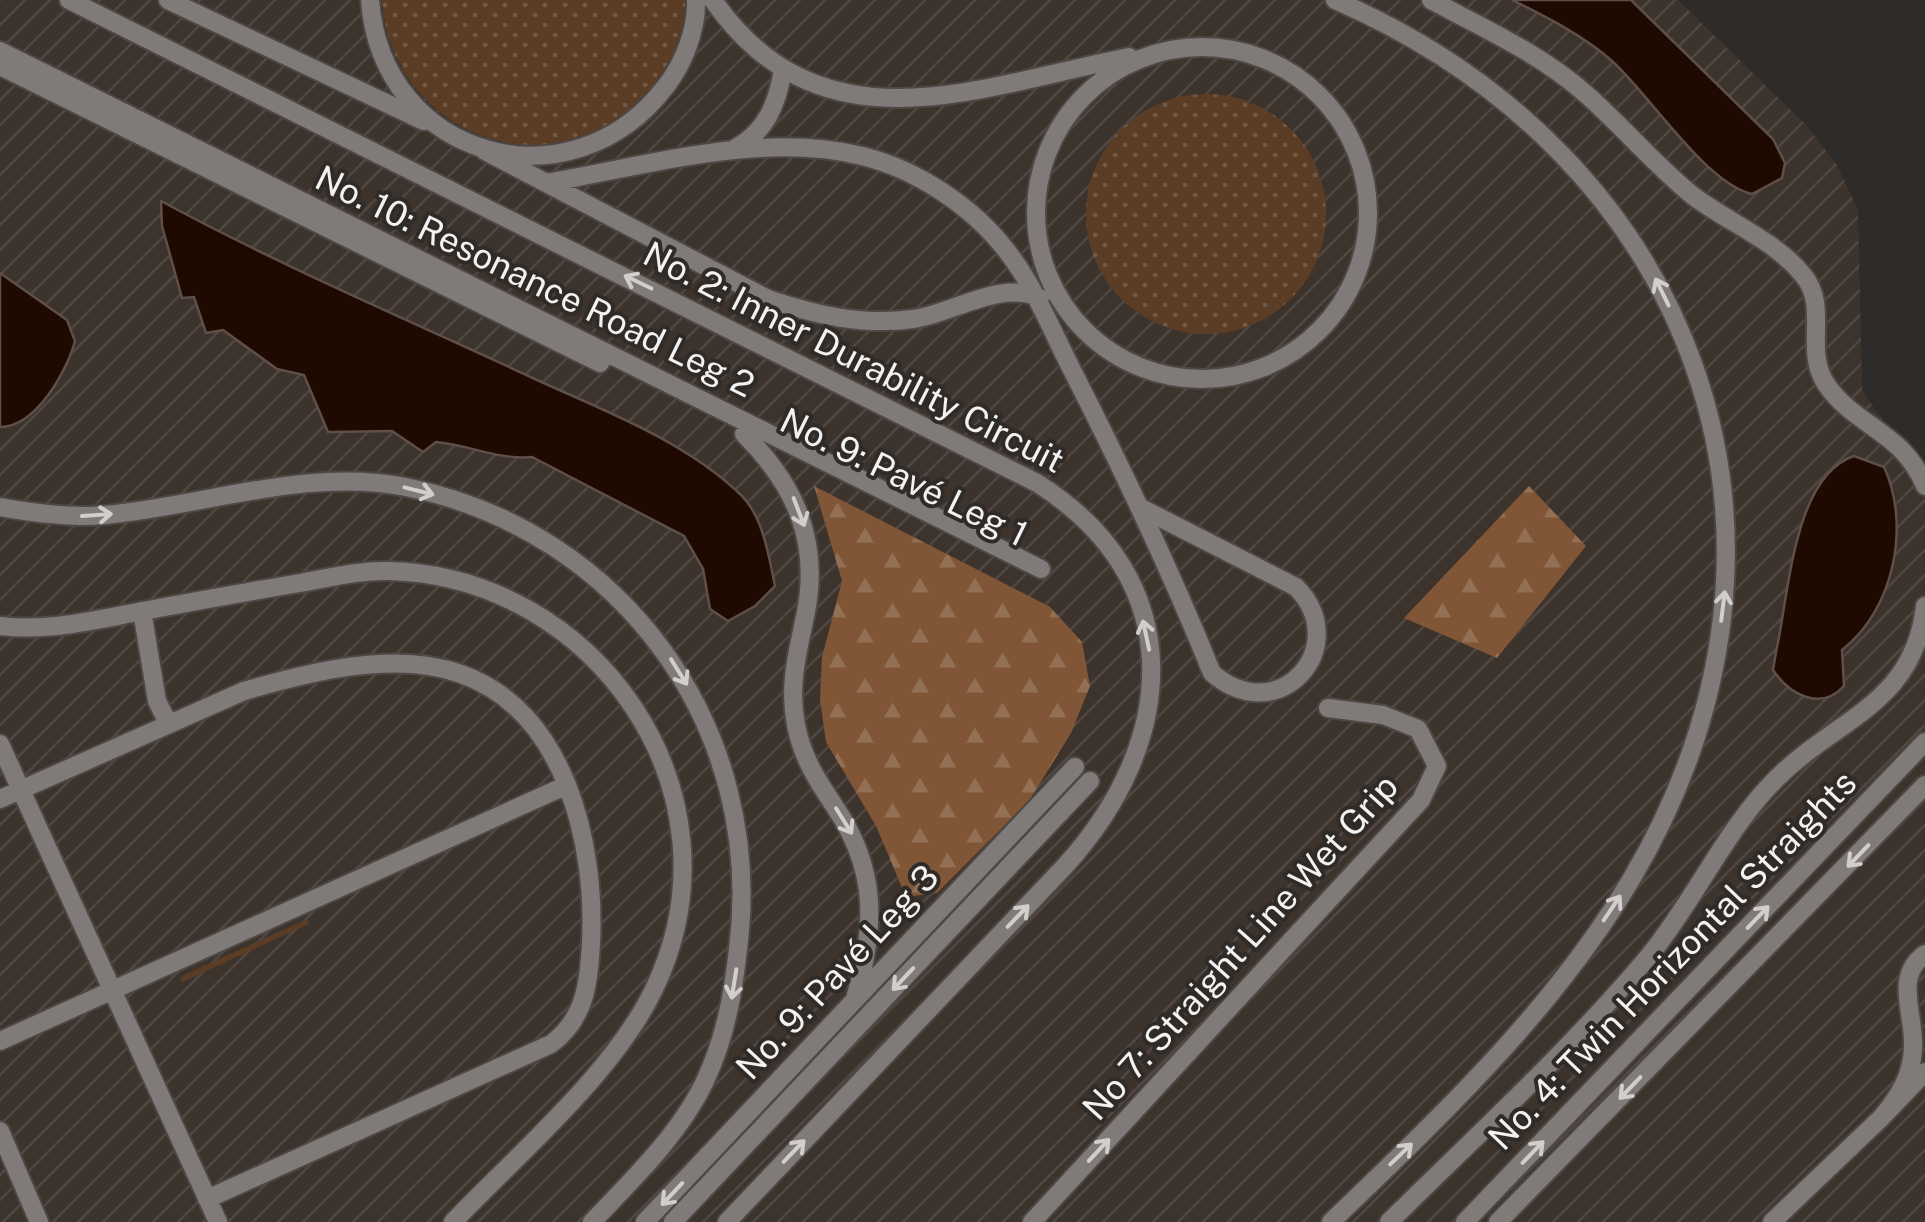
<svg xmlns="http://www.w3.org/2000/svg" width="1925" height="1222" font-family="'Public Sans',sans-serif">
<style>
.industrial{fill:url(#industrial-furrows)}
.grass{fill:url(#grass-dots)}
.forest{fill:url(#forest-firs)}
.park{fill:#5b3d26}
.water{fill:#1e0a00;stroke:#5e4f48;stroke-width:2.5}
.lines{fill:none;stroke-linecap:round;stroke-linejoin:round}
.minor-casing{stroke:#4c4846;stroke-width:22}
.minor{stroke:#807b78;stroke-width:18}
.oneway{stroke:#d1cecb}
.labels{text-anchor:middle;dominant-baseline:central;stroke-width:8;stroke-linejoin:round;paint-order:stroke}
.street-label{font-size:35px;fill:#f4f1ef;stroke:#2f2b28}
</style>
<defs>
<pattern id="industrial-furrows" width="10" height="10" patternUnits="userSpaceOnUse" patternTransform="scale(2.5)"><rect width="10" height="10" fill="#3d332d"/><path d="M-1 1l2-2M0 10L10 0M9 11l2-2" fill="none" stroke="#504742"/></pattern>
<pattern id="grass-dots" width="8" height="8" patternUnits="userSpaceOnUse" patternTransform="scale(2.5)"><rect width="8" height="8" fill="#5b3d26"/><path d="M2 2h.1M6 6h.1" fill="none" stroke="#735a46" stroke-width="1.8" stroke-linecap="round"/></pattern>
<pattern id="forest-firs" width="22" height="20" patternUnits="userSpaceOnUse" patternTransform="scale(2.5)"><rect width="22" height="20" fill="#805637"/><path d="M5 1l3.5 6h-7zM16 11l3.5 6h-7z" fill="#936f54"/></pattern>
</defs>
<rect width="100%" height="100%" fill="#2f2b28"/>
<path class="industrial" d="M 0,0 L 1678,0 L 1806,125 L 1837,165 L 1858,210 L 1862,391 L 1925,479 L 1925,1222 L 0,1222 Z"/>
<path class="grass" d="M 382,0 L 685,0 C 686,30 672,61 654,84 C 567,199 392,141 382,0 Z
M1086 214a120 120 0 1 1 240 0a120 120 0 1 1-240 0Z"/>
<path class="forest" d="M 814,486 L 1050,607 L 1082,642 L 1090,686 L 1071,733 L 1029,801 L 937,893 L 906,897 L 876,826 L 826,742 L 820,699 L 822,657 L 842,581 Z
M 1529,486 L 1586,546 L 1497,658 L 1404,618 Z"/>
<path class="park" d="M 307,919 L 309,924 L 182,982 L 180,977 Z"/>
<path class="water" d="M 1512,0 L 1631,0 L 1773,139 L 1785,163 L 1782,178 L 1752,194 C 1705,183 1649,94 1612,61 C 1584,36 1545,16 1512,0 Z
M 161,201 C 283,267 411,321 537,380 C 605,411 687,442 741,495 C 763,516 769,557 775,586 L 755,606 L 728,621 L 710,609 L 703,569 L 684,536 L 532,457 C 497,460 470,445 436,442 L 423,452 L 392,431 L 328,432 L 304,375 L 277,369 L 223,330 L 206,333 L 194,297 L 182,298 L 162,226 Z
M 0,273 L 67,320 L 75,341 C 67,371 36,427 0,427 Z
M 1854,456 L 1884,467 C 1911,525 1894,610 1842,650 L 1844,686 C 1820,712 1789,694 1773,670 L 1776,652 C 1789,596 1793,476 1854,456 Z"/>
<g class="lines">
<g class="minor-casing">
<path id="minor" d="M 69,0 L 1037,483 C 1191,580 1178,742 1065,866 L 727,1222
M 168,0 L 424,121
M 370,0 C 382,159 571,211 666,86 C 684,63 697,29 696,0
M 713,0 C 821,155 977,87 1129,57
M 1431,0 C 1485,29 1541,54 1587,95 C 1623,127 1654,164 1692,195 C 1727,222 1775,240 1803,275 C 1830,307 1803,349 1826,384 C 1855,427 1903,431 1925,486
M1036 213a166 166 0 1 1 332 0a166 166 0 1 1-332 0Z
M 0,51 L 1041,569
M 0,66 L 600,363
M 734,149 C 766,133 778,102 783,69
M 485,151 L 768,299 C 816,315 862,326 913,319 C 952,314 1001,279 1040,298
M 546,183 C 646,166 761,131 862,156 C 916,169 972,206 1006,250 C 1034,285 1052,331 1072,370 C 1123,470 1170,569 1212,673 C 1279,731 1354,646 1296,587 L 1143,509
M 744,434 C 794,484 820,539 806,612 C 798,651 788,685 796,725 C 802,757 817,780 835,807 C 877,869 876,925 856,995
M 0,507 C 35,513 70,518 105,515 C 204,506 307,467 406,487 C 624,531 766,730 738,949 C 733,995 725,1039 705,1081 C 680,1134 632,1180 592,1222
M 142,611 L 157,701 L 168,723
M 0,626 C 48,632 95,620 143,611 C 195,601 247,592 300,583 C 329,578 359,570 390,571 C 596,577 747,793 655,987 C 616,1071 518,1154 453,1222
M 0,744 L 218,1222
M 0,799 L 244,691 C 309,672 395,650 461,674 C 566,711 596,845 591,943 C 589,983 585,1019 551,1044 L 207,1199
M 1925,954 C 1893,977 1915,1014 1913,1048 C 1912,1076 1899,1096 1882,1117 L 1925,1072
M 0,1041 L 565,786
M 0,1131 L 39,1222
M 645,1222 L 1075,767
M 673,1222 L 1090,781
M 1032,1222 L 1421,800 L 1437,766 L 1418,729 L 1383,715 L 1328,708
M 1331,1222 C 1440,1117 1554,1010 1632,878 C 1835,534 1696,157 1335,0
M 1389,1222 C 1477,1135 1569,1051 1649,956 C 1695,900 1727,827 1777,778 C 1837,718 1914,704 1925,606
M 1465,1222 L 1925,742
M 1498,1222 L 1925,785
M 1772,1222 L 1882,1117"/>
</g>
<use href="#minor" class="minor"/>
</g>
<defs><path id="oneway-shaft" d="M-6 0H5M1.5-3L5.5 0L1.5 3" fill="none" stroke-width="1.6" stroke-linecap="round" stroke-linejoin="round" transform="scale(2.5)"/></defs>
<g class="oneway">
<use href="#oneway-shaft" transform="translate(638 282) rotate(-154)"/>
<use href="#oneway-shaft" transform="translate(1662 292) rotate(-116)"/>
<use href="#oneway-shaft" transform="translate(419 491) rotate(14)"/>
<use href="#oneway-shaft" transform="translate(799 512) rotate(69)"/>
<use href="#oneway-shaft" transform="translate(97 515) rotate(-4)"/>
<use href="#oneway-shaft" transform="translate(1723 606) rotate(-83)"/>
<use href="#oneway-shaft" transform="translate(1146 635) rotate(-102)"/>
<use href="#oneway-shaft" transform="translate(679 672) rotate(58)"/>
<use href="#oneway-shaft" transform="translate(844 821) rotate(58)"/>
<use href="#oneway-shaft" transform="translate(1858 856) rotate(134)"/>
<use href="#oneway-shaft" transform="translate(1612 908) rotate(-56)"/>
<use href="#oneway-shaft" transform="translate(1018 916) rotate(-46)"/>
<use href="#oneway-shaft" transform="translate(1758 917) rotate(-46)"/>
<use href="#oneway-shaft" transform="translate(903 979) rotate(133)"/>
<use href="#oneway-shaft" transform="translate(734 984) rotate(99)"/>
<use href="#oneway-shaft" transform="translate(1630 1088) rotate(134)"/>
<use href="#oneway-shaft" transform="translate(1099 1150) rotate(-47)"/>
<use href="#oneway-shaft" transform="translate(794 1151) rotate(-46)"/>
<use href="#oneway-shaft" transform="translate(1533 1152) rotate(-46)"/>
<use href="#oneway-shaft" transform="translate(1401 1154) rotate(-44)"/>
<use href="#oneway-shaft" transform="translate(672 1194) rotate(133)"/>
</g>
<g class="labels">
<g class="street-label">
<text transform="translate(535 281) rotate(26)">No. 10: Resonance Road Leg 2</text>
<text transform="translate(854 357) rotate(27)">No. 2: Inner Durability Circuit</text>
<text transform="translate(904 477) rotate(26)">No. 9: Pavé Leg 1</text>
<text transform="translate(1240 947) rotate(-48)">No 7: Straight Line Wet Grip</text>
<text transform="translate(1672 960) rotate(-46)">No. 4: Twin Horizontal Straights</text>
<text transform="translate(837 972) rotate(-47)">No. 9: Pavé Leg 3</text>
</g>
</g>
</svg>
